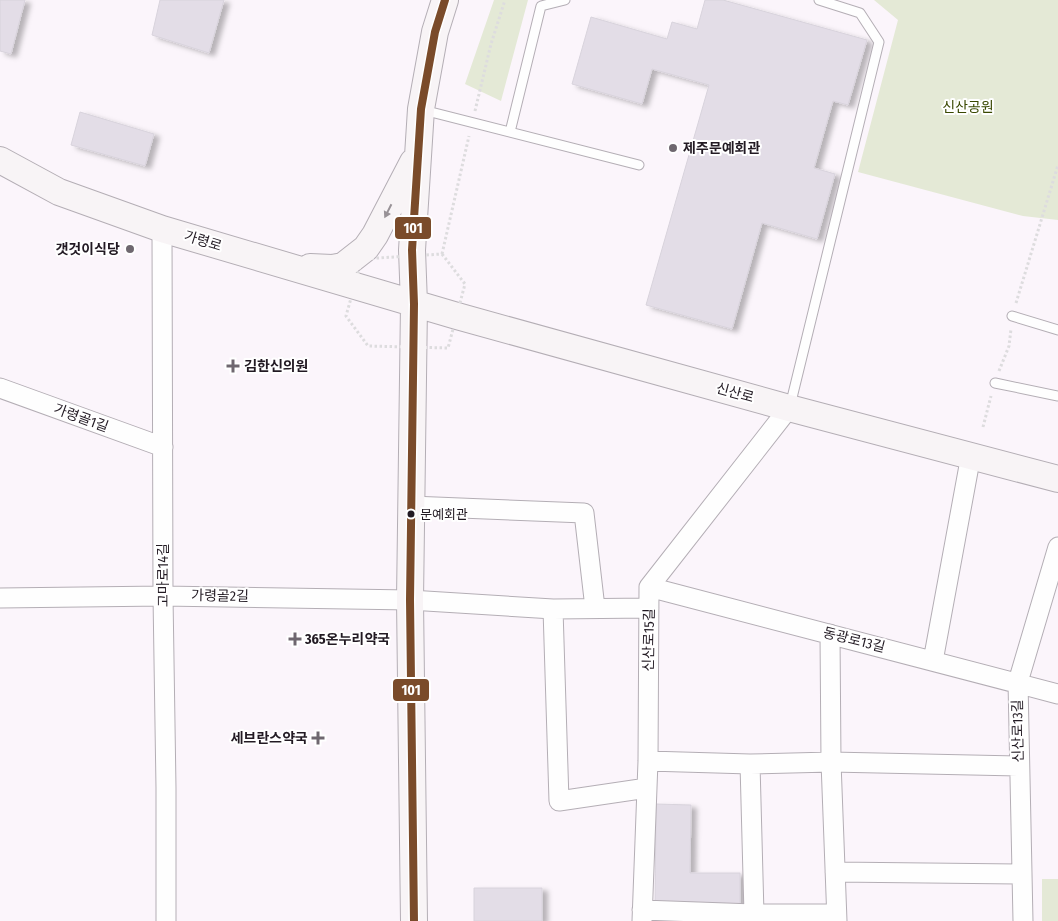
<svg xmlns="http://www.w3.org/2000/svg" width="1058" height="921" font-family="'Fira Sans Condensed','Noto Sans KR',sans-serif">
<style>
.green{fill:#e4e9d6}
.building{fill:#e3dde7;stroke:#d8d3dc;filter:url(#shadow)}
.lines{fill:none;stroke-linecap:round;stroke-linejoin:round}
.service-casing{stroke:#b4aeb5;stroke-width:11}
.minor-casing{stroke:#b4aeb5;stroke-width:21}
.secondary-casing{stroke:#b4aeb5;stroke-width:28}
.path{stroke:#dddcde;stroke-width:3;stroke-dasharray:2.5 2.5;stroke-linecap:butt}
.service{stroke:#fefefe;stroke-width:9}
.minor{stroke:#fefefe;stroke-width:19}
.secondary{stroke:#f8f4f6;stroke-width:26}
.bus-1-casing{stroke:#fff;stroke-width:11}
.bus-1{stroke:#7a4b2a;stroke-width:8}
.oneway{fill:#989297}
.poi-dot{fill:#6e676f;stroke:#fff;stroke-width:2}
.bus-dot{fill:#221a23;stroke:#fff;stroke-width:2}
.labels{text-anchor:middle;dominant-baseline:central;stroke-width:4;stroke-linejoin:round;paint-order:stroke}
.bus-label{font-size:13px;fill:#221a23;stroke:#fff;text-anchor:start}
.park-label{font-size:14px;fill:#394800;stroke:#fff}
.poi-label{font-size:14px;font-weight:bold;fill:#221a23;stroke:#fff;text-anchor:start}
.street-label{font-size:14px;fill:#221a23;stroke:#fff}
.line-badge{stroke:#fff;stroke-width:2}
.badge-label{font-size:14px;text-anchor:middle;font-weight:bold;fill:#fff}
</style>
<defs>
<filter id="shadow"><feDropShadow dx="5.5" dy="3" stdDeviation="2.5" flood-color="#0004"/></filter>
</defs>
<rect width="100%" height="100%" fill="#fbf5fb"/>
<path class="green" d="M 494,0 L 528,0 L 501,101 L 465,84 Z
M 874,0 L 1058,0 L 1058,220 L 1023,216 L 858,172 L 898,20 Z
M 1042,879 L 1058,879 L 1058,921 L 1042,921 Z"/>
<path class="building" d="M 0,0 L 25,0 L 11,54 L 0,51 Z
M 160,0 L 224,0 L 209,53 L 152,35 Z
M 705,0 L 723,0 L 867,40 L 848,105 L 833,101 L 814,168 L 835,174 L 817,239 L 762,223 L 732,329 L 646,305 L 709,85 L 652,69 L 642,104 L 572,84 L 591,17 L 667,39 L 672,22 L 697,29 Z
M 80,112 L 154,134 L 145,166 L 71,145 Z
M 656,804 L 691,805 L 690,873 L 740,873 L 740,907 L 655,907 Z
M 474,888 L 542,888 L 542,921 L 474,921 Z"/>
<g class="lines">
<g class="service-casing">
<path id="service" d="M 423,110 L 639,165
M 510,132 L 541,6 L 565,0
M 1012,316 L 1058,330
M 995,383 L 1058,396
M 790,406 L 879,42 L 860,13 L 819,0"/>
</g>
<g class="minor-casing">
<path id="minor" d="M 162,229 L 163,596 L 166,788 L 166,921
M 0,388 L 163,447
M 411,506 L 584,513 L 595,608
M 649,587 L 1058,694
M 0,598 L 163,596 L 410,600 L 553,609 L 649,608
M 553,609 L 559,801 L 647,788
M 830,634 L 831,762 L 837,921
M 933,661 L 971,455
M 648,761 L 750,764 L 831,762 L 1019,766
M 750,764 L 754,914
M 835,872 L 1022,874
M 642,910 L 754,914 L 836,914
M 642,921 L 648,761 L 649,587 L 789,408
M 1023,921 L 1018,682 L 1058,547"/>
</g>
<g class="secondary-casing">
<path id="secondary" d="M 0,160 L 59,192 L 162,229 L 457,316 L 789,408 L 1058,479
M 310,267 L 332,268 L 343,266 L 366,248 L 375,235 L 413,162
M 414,921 L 410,600 L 414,304 L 412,250 L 421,109 L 435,32 L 445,0"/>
</g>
<path class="path" d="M 475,111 L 491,44 L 505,0
M 442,254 L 465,284 L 448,348 L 368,346 L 346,316 L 362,259 Z
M 442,254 L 469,136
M 1016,303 L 1058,165
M 999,371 L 1009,346 L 1011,329
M 983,427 L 991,396"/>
<use href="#service" class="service"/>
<use href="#minor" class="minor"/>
<use href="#secondary" class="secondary"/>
<g class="bus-1-casing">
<path id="bus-1" d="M 414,921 L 410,600 L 414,304 L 412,250 L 421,109 L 435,32 L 445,0"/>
</g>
<use href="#bus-1" class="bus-1"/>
</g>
<defs><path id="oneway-solid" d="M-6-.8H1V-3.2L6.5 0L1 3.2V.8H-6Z" transform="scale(1.25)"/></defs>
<use class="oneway" href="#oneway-solid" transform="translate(388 211) rotate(117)"/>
<g class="poi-dot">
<circle cx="673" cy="148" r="5"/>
<circle cx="130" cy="249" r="5"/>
<path d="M230.5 358.5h5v5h5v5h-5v5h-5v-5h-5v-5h5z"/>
<path d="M292.5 631.5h5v5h5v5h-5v5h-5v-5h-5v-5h5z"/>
<path d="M315.5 730.5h5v5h5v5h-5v5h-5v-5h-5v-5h5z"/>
</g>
<circle class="bus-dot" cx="411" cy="514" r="4.5"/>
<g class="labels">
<g class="bus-label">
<text x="420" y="514">문예회관</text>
</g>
<g class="park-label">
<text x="968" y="107">신산공원</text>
</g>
<g class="poi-label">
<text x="683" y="148">제주문예회관</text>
<text x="120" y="249" text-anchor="end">갯것이식당</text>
<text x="244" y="366">김한신의원</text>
<text x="305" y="639">365온누리약국</text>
<text x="308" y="738" text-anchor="end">세브란스약국</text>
</g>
<g class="street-label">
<text transform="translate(203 241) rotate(17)">가령로</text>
<text transform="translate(735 393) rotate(15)">신산로</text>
<text transform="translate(81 418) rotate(20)">가령골1길</text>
<text transform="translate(163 575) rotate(-90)">고마로14길</text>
<text transform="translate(220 596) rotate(1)">가령골2길</text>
<text transform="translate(649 640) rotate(-89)">신산로15길</text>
<text transform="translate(854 640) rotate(14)">동광로13길</text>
<text transform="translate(1018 731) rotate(-91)">신산로13길</text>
</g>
</g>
<g class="line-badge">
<rect x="394" y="216" width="38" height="24" rx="5" fill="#7a4b2a"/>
<rect x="392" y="678" width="38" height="24" rx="5" fill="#7a4b2a"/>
</g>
<g class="badge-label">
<text x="413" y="233">101</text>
<text x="411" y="695">101</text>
</g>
</svg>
